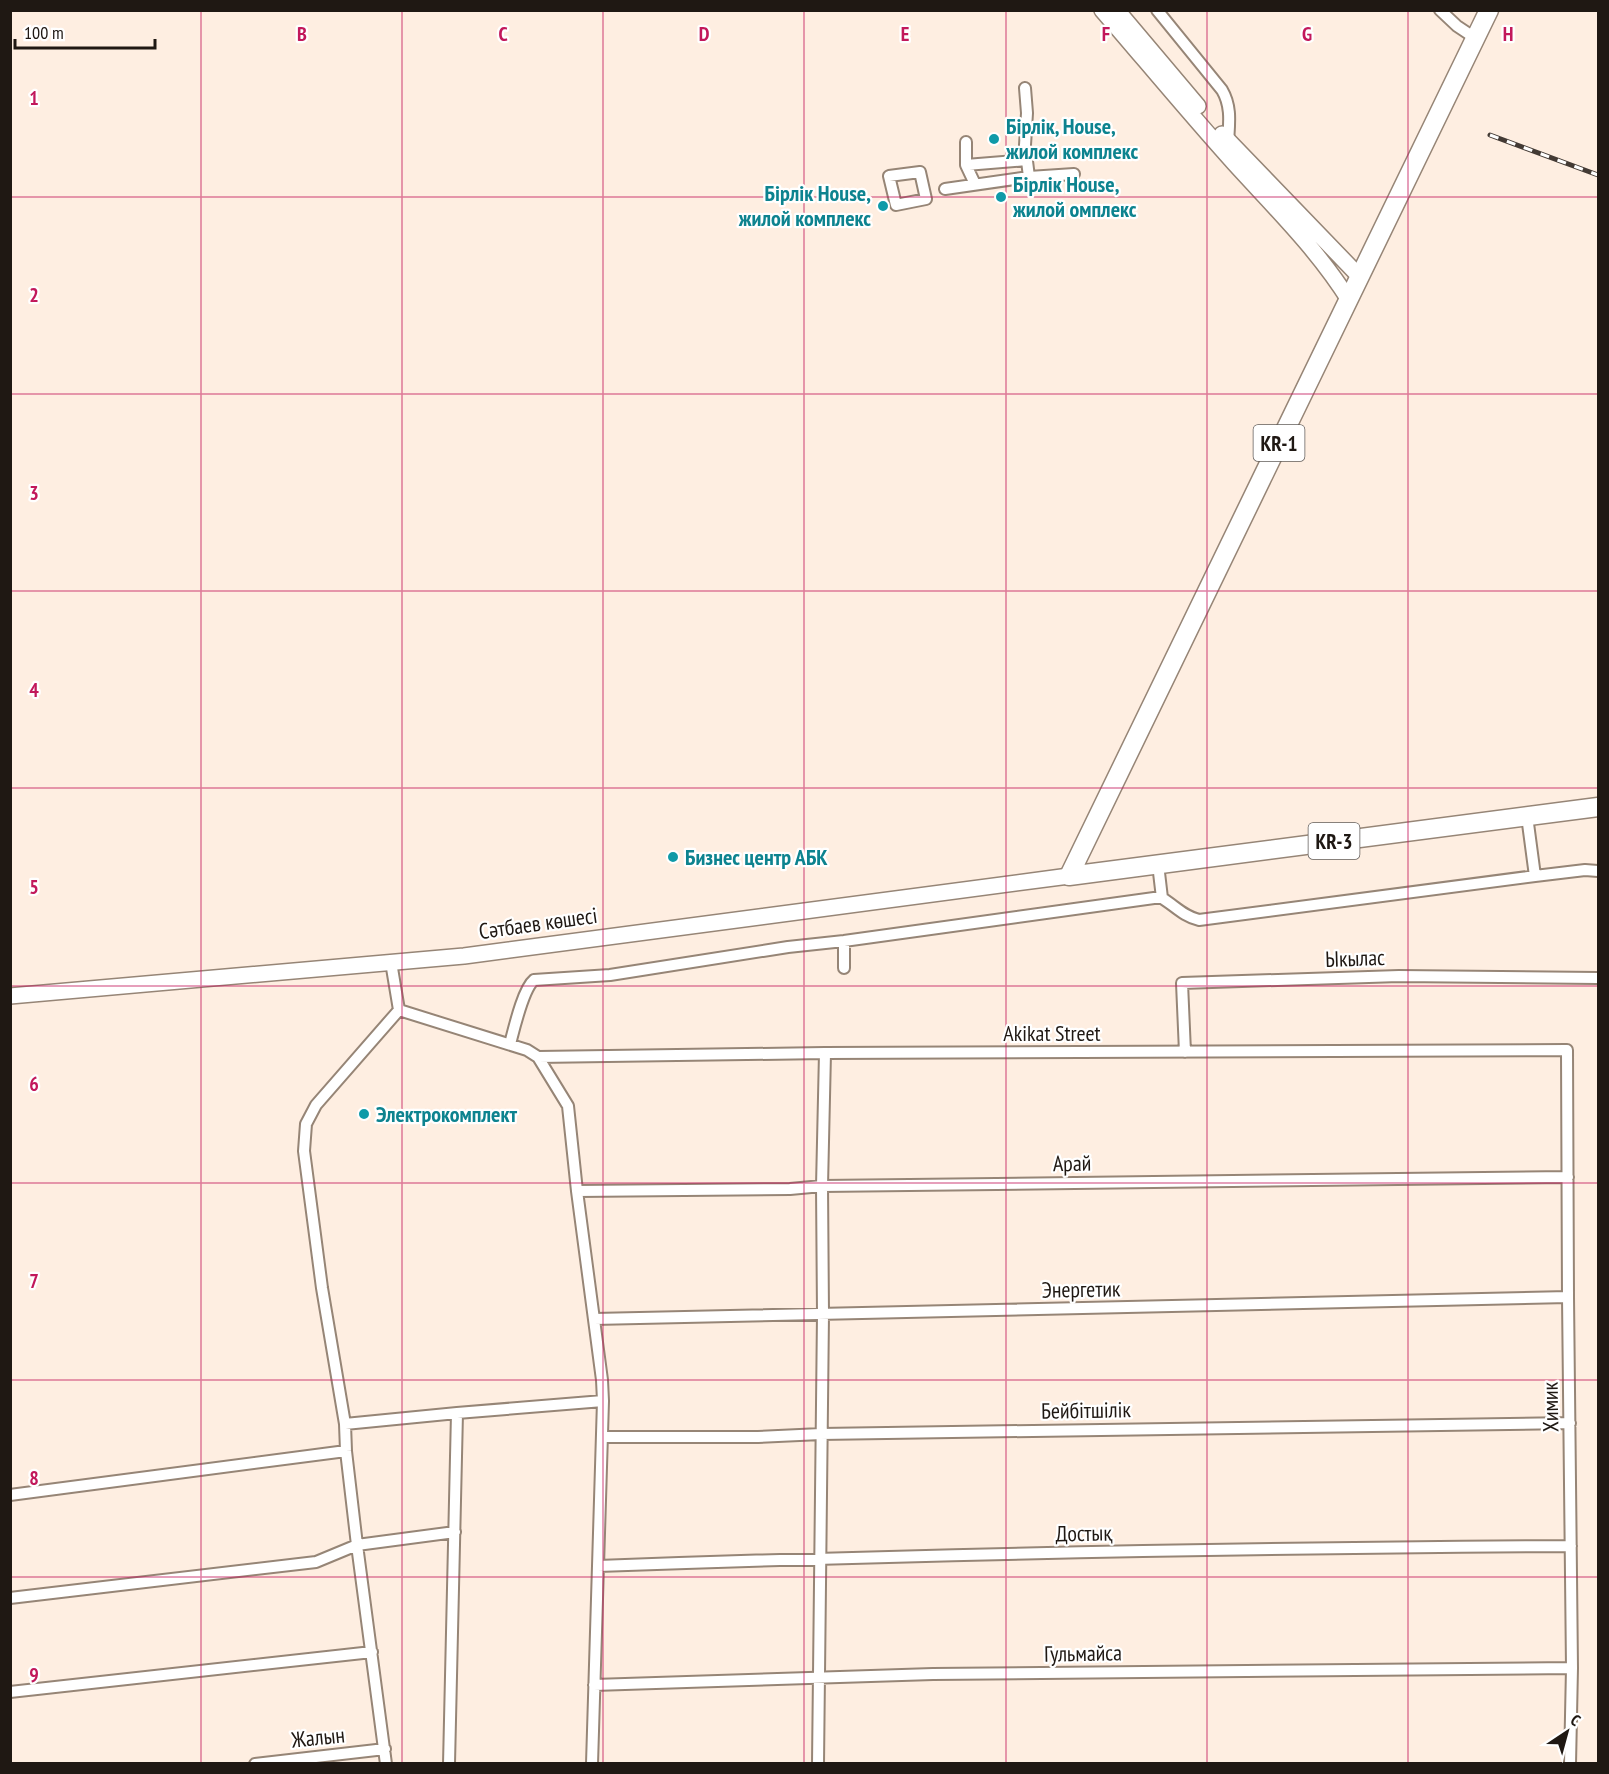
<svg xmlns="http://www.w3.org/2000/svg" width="1609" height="1774" font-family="'PT Sans Narrow',sans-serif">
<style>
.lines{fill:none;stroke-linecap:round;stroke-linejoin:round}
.minor-casing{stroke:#968576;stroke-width:14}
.secondary-casing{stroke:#968576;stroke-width:18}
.primary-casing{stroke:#968576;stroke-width:21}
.minor{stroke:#fff;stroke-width:10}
.secondary{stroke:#fff;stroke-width:15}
.primary{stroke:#fff;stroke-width:18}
.rail-casing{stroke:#433a34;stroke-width:5}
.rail{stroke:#fff;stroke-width:3;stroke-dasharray:9;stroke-linecap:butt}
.grid{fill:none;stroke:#c2185b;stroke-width:1.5;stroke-opacity:0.55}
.culture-dot{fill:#0f9aa8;stroke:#fff;stroke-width:2}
.labels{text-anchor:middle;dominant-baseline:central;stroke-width:4.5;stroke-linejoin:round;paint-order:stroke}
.shield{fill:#fff;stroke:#625d5a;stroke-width:1.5}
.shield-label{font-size:21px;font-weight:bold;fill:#1f1813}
.culture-label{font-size:22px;font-weight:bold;fill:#0d838f;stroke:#fff;text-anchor:start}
.street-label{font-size:22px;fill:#1f1813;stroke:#fff}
.grid-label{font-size:20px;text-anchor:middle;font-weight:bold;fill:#c2185b;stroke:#fff;stroke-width:4.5;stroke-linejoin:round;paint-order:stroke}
</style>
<rect width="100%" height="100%" fill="#feeee1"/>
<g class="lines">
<g class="minor-casing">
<path id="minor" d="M 1157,10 L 1222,90 C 1232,107 1229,124 1228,143
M 1440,10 L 1457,26 L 1475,38
M 1025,88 L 1027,113 L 1025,145 L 1029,177 L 1074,174
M 966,142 L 966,165 L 975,184
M 966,165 L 1027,160
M 920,172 L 926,199 L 896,205 L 889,176 Z
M 945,189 L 1029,177
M 1527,816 L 1535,876
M 1158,864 L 1162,898
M 844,941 L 844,968
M 391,962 L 399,1010
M 399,1010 L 527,1050 L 538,1057 L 568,1106 L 577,1191 L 602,1380 L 603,1401 L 592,1764
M 510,1044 C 514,1029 523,989 534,980 L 610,975 L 788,947 L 844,941 L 1154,898 L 1162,898 C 1175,906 1183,916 1199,920 L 1535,876 L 1585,870 L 1598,871
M 1185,1052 L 1182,983 L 1399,976 L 1598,978
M 538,1057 L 825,1053 L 1567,1050 L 1568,1297 L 1572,1668 L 1570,1764
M 577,1191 L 790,1189 L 822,1186 L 1568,1177
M 594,1319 L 1568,1297
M 345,1424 L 457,1413 L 603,1401
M 602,1437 L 758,1437 L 821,1434 L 1570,1423
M 10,1495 L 346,1451
M 598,1566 C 922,1554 1247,1548 1571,1546
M 10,1598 L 316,1562 L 357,1545 L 455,1532
M 594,1685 L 933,1674 L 1572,1668
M 10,1692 L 372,1652
M 255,1764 L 385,1749
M 386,1764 L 357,1545 L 346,1451 L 345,1424 L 322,1288 L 304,1151 L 306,1124 L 316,1105 L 399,1010
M 449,1764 L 457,1413
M 818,1764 L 823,1314 L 822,1186 L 825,1053"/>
</g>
<g class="secondary-casing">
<path id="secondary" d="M 1102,10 C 1146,61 1189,113 1234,163 C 1274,207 1317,249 1349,300
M 1117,10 L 1198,106
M 1222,134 L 1359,276
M 10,996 L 464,956 L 1069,876"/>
</g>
<g class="primary-casing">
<path id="primary" d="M 1069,876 L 1489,10
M 1069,876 L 1598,807"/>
</g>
<use href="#minor" class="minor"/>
<use href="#secondary" class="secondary"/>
<use href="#primary" class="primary"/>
<g class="rail-casing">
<path id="rail" d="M 1490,135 L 1598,175"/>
</g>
<use href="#rail" class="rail"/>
</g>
<path class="grid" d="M 201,10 L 201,1764M 402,10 L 402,1764M 603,10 L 603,1764M 804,10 L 804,1764M 1006,10 L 1006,1764M 1207,10 L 1207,1764M 1408,10 L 1408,1764M 10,197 L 1598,197M 10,394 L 1598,394M 10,591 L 1598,591M 10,788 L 1598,788M 10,986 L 1598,986M 10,1183 L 1598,1183M 10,1380 L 1598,1380M 10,1577 L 1598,1577"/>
<g class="culture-dot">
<circle cx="994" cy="139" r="6"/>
<circle cx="1001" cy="197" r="6"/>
<circle cx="883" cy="206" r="6"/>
<circle cx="673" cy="857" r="6"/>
<circle cx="364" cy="1114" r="6"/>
</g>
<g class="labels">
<g class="shield">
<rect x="1253.5" y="425" width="51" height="36" rx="4.5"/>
<rect x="1308.5" y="823" width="51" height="36" rx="4.5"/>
</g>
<g class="shield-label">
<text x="1279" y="443">KR-1</text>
<text x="1334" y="841">KR-3</text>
</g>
<g class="culture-label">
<text x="1006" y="126">Бірлік, House,<tspan x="1006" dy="25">жилой комплекс</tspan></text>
<text x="1013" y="184">Бірлік House,<tspan x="1013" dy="25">жилой омплекс</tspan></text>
<text x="871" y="193" text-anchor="end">Бірлік House,<tspan x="871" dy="25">жилой комплекс</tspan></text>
<text x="685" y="857">Бизнес центр АБК</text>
<text x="376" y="1114">Электрокомплект</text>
</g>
<g class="street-label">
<text transform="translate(538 923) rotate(-8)">Сәтбаев көшесі</text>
<text transform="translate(1355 958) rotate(-2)">Ыкылас</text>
<text x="1052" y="1033">Akikat Street</text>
<text transform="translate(1072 1163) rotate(-1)">Арай</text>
<text transform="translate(1081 1289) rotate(-1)">Энергетик</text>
<text transform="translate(1550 1407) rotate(-91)">Химик</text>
<text transform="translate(1086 1410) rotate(-1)">Бейбітшілік</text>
<text transform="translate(1084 1533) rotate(-1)">Достық</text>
<text transform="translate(1083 1653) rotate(-1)">Гульмайса</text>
<text transform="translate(318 1737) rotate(-6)">Жалын</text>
</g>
</g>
<g class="grid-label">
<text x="302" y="41">B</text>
<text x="503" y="41">C</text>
<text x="704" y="41">D</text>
<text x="905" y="41">E</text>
<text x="1106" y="41">F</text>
<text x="1307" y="41">G</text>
<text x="1508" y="41">H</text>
<text x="34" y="105">1</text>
<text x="34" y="302">2</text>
<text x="34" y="500">3</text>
<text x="34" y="697">4</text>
<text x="34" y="894">5</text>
<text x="34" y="1091">6</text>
<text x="34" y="1288">7</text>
<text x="34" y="1485">8</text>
<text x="34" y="1682">9</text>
</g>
<rect width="1609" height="1774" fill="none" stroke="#1f1813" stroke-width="24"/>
<g transform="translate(1567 1732) rotate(36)" stroke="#ffffff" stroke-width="4.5" paint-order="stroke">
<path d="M0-4.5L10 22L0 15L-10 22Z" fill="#1f1813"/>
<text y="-9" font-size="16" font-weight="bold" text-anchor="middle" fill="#1f1813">С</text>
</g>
<path d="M15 39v9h140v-9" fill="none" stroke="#1f1813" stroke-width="3"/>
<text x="24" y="39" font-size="18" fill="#1f1813" stroke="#ffffff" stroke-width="4.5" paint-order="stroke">100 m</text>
</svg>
